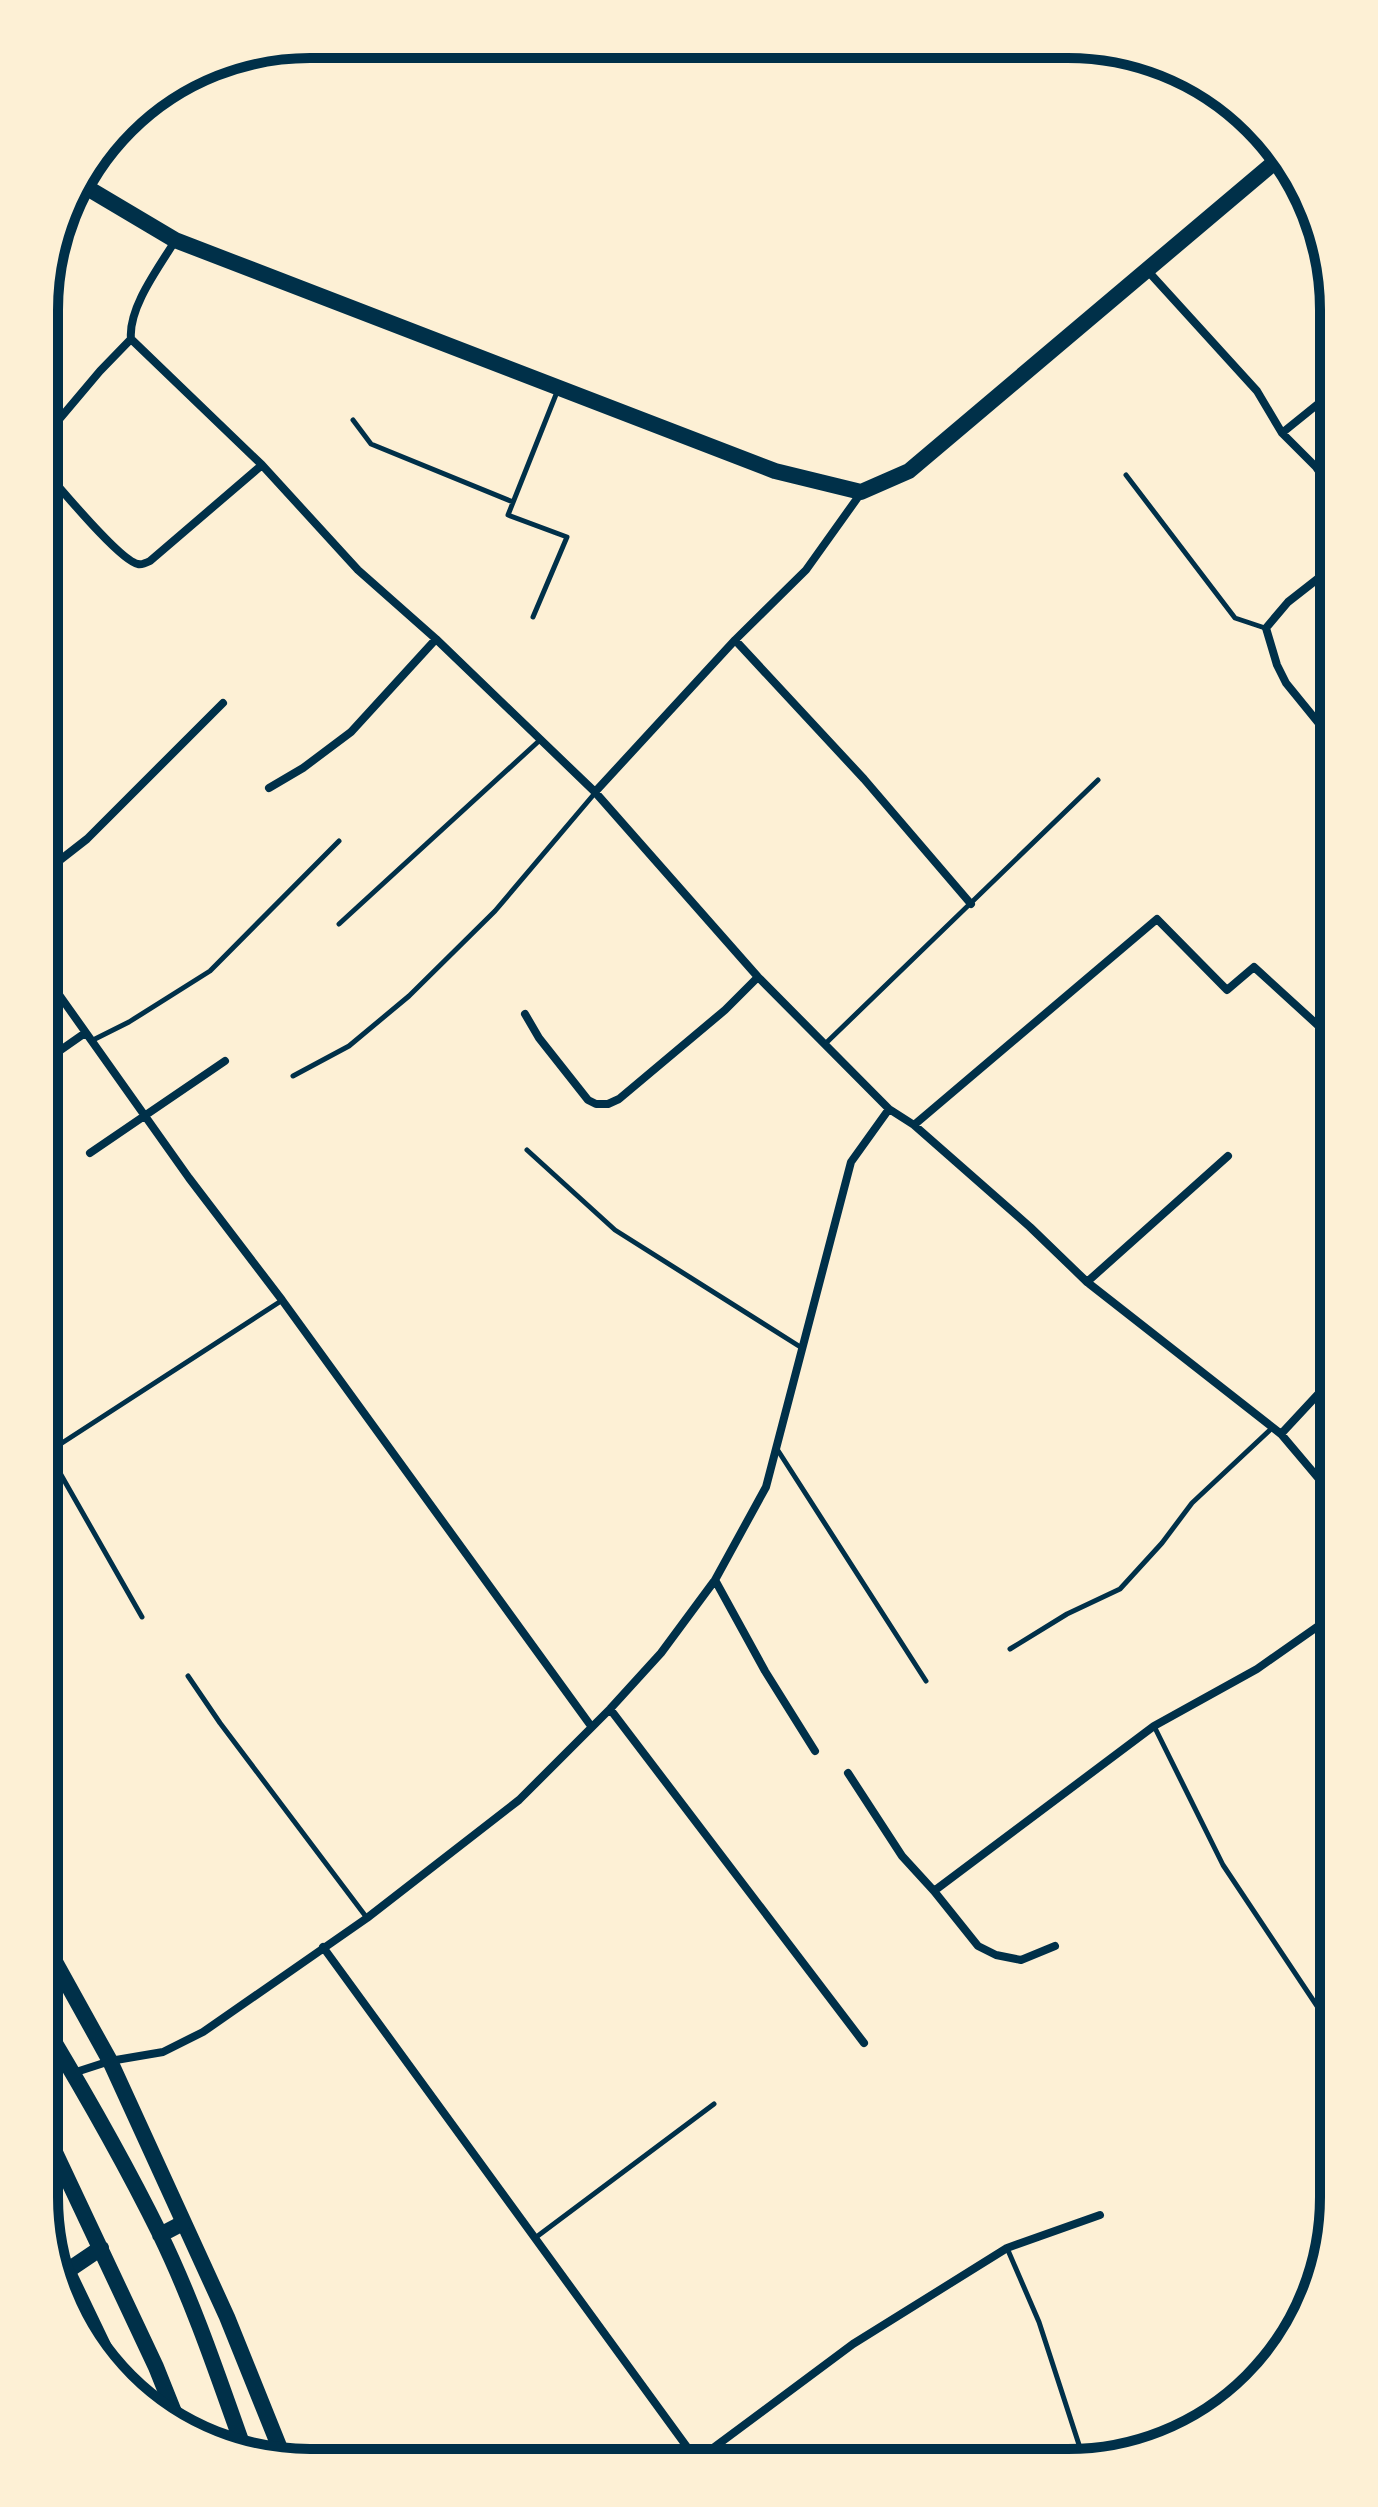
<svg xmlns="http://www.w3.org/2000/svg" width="1378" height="2507" font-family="Arial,sans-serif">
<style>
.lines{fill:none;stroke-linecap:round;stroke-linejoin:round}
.service{stroke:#003049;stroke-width:5}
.minor{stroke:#003049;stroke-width:8}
.secondary{stroke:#003049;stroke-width:16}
.primary{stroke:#003049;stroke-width:16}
.rim{fill:none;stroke:#003049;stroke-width:10}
</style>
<rect width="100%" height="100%" fill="#fdf0d5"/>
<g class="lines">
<path class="service" d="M 353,420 L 371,444 L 513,502
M 1126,475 L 1235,618 L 1265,628
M 533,617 L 567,537 L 508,515 L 557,392
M 339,924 L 540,740
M 91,1041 L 129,1022 L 210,971 L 339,841
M 825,1044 L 1098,780
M 293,1076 L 349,1046 L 409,996 L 495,911 L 595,793
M 527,1150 L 615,1230 L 802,1348
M 777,1449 L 926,1681
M 48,1452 L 142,1617
M 45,1454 L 281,1301
M 1010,1649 L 1067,1614 L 1120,1589 L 1162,1543 L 1192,1503 L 1272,1428
M 188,1676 L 220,1723 L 367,1918
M 1154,1726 L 1223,1865 L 1333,2030
M 535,2238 L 714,2104
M 1007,2248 L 1039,2322 L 1084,2460"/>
<path class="minor" d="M 70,199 L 80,184
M 175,241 C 159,267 128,308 131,339 L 262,465 L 358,570 L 436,639 L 595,792
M 1146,269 L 1257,391 L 1282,433 L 1316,467 L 1334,493
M 1282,433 L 1334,391
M 46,435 L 100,371 L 131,339
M 46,472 C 61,489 120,561 138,564 C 142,565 146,563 150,561 L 262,465
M 861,493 L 806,570 L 735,640 L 595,792 L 758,977 L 889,1109 L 914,1125 L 1030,1227 L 1087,1282 L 1281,1434 L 1319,1479 L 1334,1503
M 735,640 L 864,779 L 971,904
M 1334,742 L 1286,683 L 1277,665 L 1266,628 L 1288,602 L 1334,566
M 269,788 L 303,768 L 351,732 L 436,639
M 46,871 L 87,839 L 223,703
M 45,975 L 189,1178 L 282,1300 L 591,1726
M 525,1014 L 539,1038 L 588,1100 L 596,1104 L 608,1104 L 619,1099 L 725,1010 L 758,977
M 45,1061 L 85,1033
M 914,1125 L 1157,919 L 1227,990 L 1254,967 L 1334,1040
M 90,1153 L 225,1061
M 1087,1282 L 1228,1156
M 1281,1434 L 1334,1377
M 715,1580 L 765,1671 L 815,1751
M 610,1709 L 864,2043
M 848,1773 L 902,1856 L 934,1891 L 978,1946 L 996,1955 L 1021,1960 L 1055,1946
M 934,1891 L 1154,1726 L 1257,1669 L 1334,1615
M 323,1947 L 698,2462
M 73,2073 L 110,2061 L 163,2052 L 203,2032 L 367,1918 L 519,1800 L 610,1709 L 661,1653 L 715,1580 L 766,1487 L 851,1162 L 889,1109
M 697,2460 L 853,2344 L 1007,2248 L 1100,2215"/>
<path class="secondary" d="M 79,183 L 175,240 L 775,471 L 861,492 L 909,471 L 1277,160
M 44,1942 L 110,2061 L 227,2317 L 285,2461
M 51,2237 L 109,2358"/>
<path class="primary" d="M 44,2025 C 85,2093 125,2163 160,2234 C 194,2304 219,2379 245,2452
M 44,2129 L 156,2367 L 180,2427
M 160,2235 L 183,2223
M 67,2271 L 101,2248"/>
</g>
<path d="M0 0H1378V2507H0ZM310 58H1068A252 252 0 0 1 1320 310V2197A252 252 0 0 1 1068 2449H310A252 252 0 0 1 58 2197V310A252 252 0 0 1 310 58Z" fill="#fdf0d5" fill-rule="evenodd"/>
<path class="rim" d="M310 58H1068A252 252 0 0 1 1320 310V2197A252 252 0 0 1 1068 2449H310A252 252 0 0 1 58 2197V310A252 252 0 0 1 310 58Z"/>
</svg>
